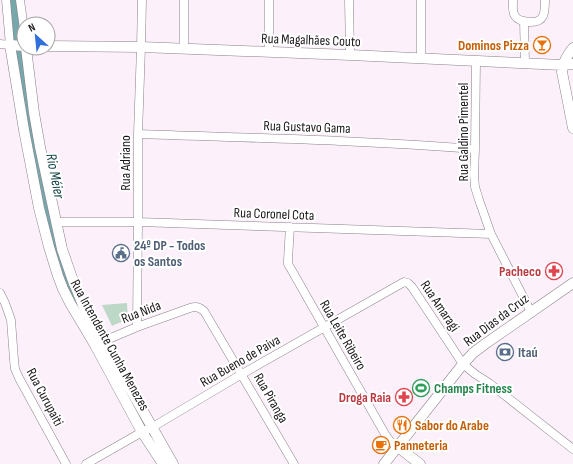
<svg xmlns="http://www.w3.org/2000/svg" width="573" height="464" font-family="'Sofia Sans Condensed',sans-serif">
<style>
.green{fill:#bed8c8}
.lines{fill:none;stroke-linecap:round;stroke-linejoin:round}
.river{stroke:#76a7aa;stroke-width:13}
.minor-casing{stroke:#8a8189;stroke-width:9}
.tertiary-casing{stroke:#8a8189;stroke-width:11}
.minor{stroke:#fff;stroke-width:8}
.tertiary{stroke:#fff;stroke-width:10}
.labels{text-anchor:middle;dominant-baseline:central;stroke-width:4;stroke-linejoin:round;paint-order:stroke}
.street-label{font-size:14px;fill:#1a1619;stroke:#fff}
.food-label{font-size:14px;font-weight:bold;fill:#c56008;stroke:#fff;text-anchor:start}
.service-label{font-size:14px;font-weight:bold;fill:#4e5e75;stroke:#fff;text-anchor:start}
.health-label{font-size:14px;font-weight:bold;fill:#be3a42;stroke:#fff;text-anchor:end}
.leisure-label{font-size:14px;font-weight:bold;fill:#27864d;stroke:#fff;text-anchor:start}
.water-label{font-size:15px;font-style:italic;fill:#0f3e41;stroke:#fff}
</style>
<rect width="100%" height="100%" fill="#fcf1fb"/>
<path class="green" d="M 127,303 L 128,319 L 112,326 L 102,305 Z"/>
<g class="lines">
<path class="river" d="M 13,0 L 18,38
M 20,52 C 25,98 32,143 41,188 C 49,227 57,266 75,302
M 114,370 L 144,423"/>
<g class="minor-casing">
<path id="minor" d="M 20,0 L 24,29
M 184,0 L 184,49
M 349,0 L 350,55
M 421,0 L 421,58
M 513,0 C 513,5 512,12 515,16 C 520,23 539,25 543,16 C 545,12 545,5 545,0
M 524,21 L 525,62
M 0,44 L 10,45 L 6,0
M 269,52 L 269,0
M 476,61 L 475,149 L 474,175 L 475,187 L 479,200 L 491,234 L 531,312
M 138,134 C 250,138 363,140 475,149
M 56,222 L 138,222 L 491,234
M 290,227 L 288,260 L 288,264 L 291,269 L 385,434 L 390,441 L 398,447
M 0,293 L 5,303 L 11,320 L 14,360 L 15,369 L 19,378 L 66,464
M 137,327 L 138,222 L 138,134 L 141,47 L 142,0
M 99,343 L 137,327 L 190,308 C 196,306 199,307 204,311 L 294,464
M 86,464 L 142,432 L 151,428 L 242,374 L 404,282 L 408,283 L 412,287 L 463,364 L 475,374 L 489,383 L 573,449"/>
</g>
<g class="tertiary-casing">
<path id="tertiary" d="M 24,46 L 10,45 L 24,130 L 39,208 L 49,247 L 58,276 L 63,289 L 70,303 L 95,345 L 142,432 L 163,464
M 48,46 L 141,47 L 350,55 L 563,65 L 573,64
M 26,48 L 34,113 L 40,147 L 62,249 L 72,278 L 83,305 L 103,341 L 173,464
M 573,48 C 567,56 563,62 562,72 L 573,128
M 398,447 L 420,464
M 384,464 L 463,364 L 473,353 L 485,344 L 573,283"/>
</g>
<use href="#minor" class="minor"/>
<use href="#tertiary" class="tertiary"/>
</g>
<defs>
<g id="bar-ring" transform="scale(0.9)"><circle r="9.5" fill="#fff" stroke="#e8710a" stroke-width="1.5"/><path d="M-6-5H6L.8 .8V4.5H3.5V6h-7V4.5H-.8V.8Z" fill="#e8710a"/></g>
<g id="civic-ring" transform="scale(0.9)"><circle r="9.5" fill="#fff" stroke="#5c6f8a" stroke-width="1.5"/><path d="M-.6-6.5H3V-4.5H.6V-3L4-1V1h2V6H-6V1h2V-1L-.6-3ZM-1.2 2.5V6h2.4V2.5Z" fill="#5c6f8a"/></g>
<g id="pharmacy-ring" transform="scale(0.9)"><circle r="9.5" fill="#fff" stroke="#e0444e" stroke-width="1.5"/><path d="M-2-6h4v4h4v4h-4v4h-4v-4h-4v-4h4Z" fill="#e0444e"/></g>
<g id="bank-ring" transform="scale(0.9)"><circle r="9.5" fill="#fff" stroke="#5c6f8a" stroke-width="1.5"/><path d="M-6-4H6V4H-6ZM0-2.3a2.3 2.3 0 1 0 0 4.6a2.3 2.3 0 1 0 0-4.6Z" fill="#5c6f8a"/></g>
<g id="stadium-ring" transform="scale(0.9)"><circle r="9.5" fill="#fff" stroke="#2e9e5b" stroke-width="1.5"/><path d="M0-5a6.5 5 0 1 0 0 10a6.5 5 0 1 0 0-10ZM-3.5-1.8h7v3.6h-7Z" fill="#2e9e5b"/></g>
<g id="restaurant-ring" transform="scale(0.9)"><circle r="9.5" fill="#fff" stroke="#e8710a" stroke-width="1.5"/><path d="M-5-6h1v4h1v-4h1v4h1v-4h1v5L-1.5 .5V6h-2V.5L-5-1ZM5-6V6H3V1.5H1.5Q1.5-4 5-6Z" fill="#e8710a"/></g>
<g id="cafe-ring" transform="scale(0.9)"><circle r="9.5" fill="#fff" stroke="#e8710a" stroke-width="1.5"/><path d="M-5.5-4.5H6V0H3Q3 3.5 0 3.5H-2.5Q-5.5 3.5-5.5 0ZM3-3.2v2h1.7v-2ZM-6 4.5H4V6H-6Z" fill="#e8710a"/></g>
</defs>
<g fill-rule="evenodd">
<use href="#bar-ring" x="542" y="45"/>
<use href="#civic-ring" x="121" y="253"/>
<use href="#pharmacy-ring" x="554" y="271"/>
<use href="#bank-ring" x="505" y="352"/>
<use href="#stadium-ring" x="421" y="388"/>
<use href="#pharmacy-ring" x="404" y="397"/>
<use href="#restaurant-ring" x="402" y="425"/>
<use href="#cafe-ring" x="381" y="445"/>
</g>
<g class="labels">
<g class="street-label">
<text transform="translate(311 40) rotate(2)">Rua Magalhães Couto</text>
<text transform="translate(307 127) rotate(2)">Rua Gustavo Gama</text>
<text transform="translate(463 132) rotate(-90)">Rua Galdino Pimentel</text>
<text transform="translate(125 163) rotate(-90)">Rua Adriano</text>
<text transform="translate(274 214) rotate(2)">Rua Coronel Cota</text>
<text transform="translate(440 306) rotate(56)">Rua Amaragi</text>
<text transform="translate(141 312) rotate(-21)">Rua Nida</text>
<text transform="translate(496 320) rotate(-37)">Rua Dias da Cruz</text>
<text transform="translate(343 335) rotate(60)">Rua Leite Ribeiro</text>
<text transform="translate(110 345) rotate(61)">Rua Intendente Cunha Menezes</text>
<text transform="translate(240 361) rotate(-30)">Rua Bueno de Paiva</text>
<text transform="translate(45 397) rotate(62)">Rua Curupaiti</text>
<text transform="translate(271 398) rotate(60)">Rua Piranga</text>
</g>
<g class="food-label">
<text x="529" y="45" text-anchor="end">Dominos Pizza</text>
<text x="415" y="425">Sabor do Arabe</text>
<text x="394" y="445">Panneteria</text>
</g>
<g class="service-label">
<text x="134" y="245">24º DP - Todos<tspan x="134" dy="16">os Santos</tspan></text>
<text x="518" y="352">Itaú</text>
</g>
<g class="health-label">
<text x="541" y="271">Pacheco</text>
<text x="391" y="397">Droga Raia</text>
</g>
<g class="leisure-label">
<text x="434" y="388">Champs Fitness</text>
</g>
<g class="water-label">
<text transform="translate(55 176) rotate(79)">Rio Méier</text>
</g>
</g>
<g transform="translate(36 36) rotate(333)"><circle r="19" fill="#ffffff" stroke="#a3a2a3"/>
<path d="M0-3L7 15L0 10L-7 15Z" fill="#2f70dd"/>
<text y="-6" font-size="11" font-weight="bold" text-anchor="middle" fill="#1a1619">N</text>
</g>
</svg>
